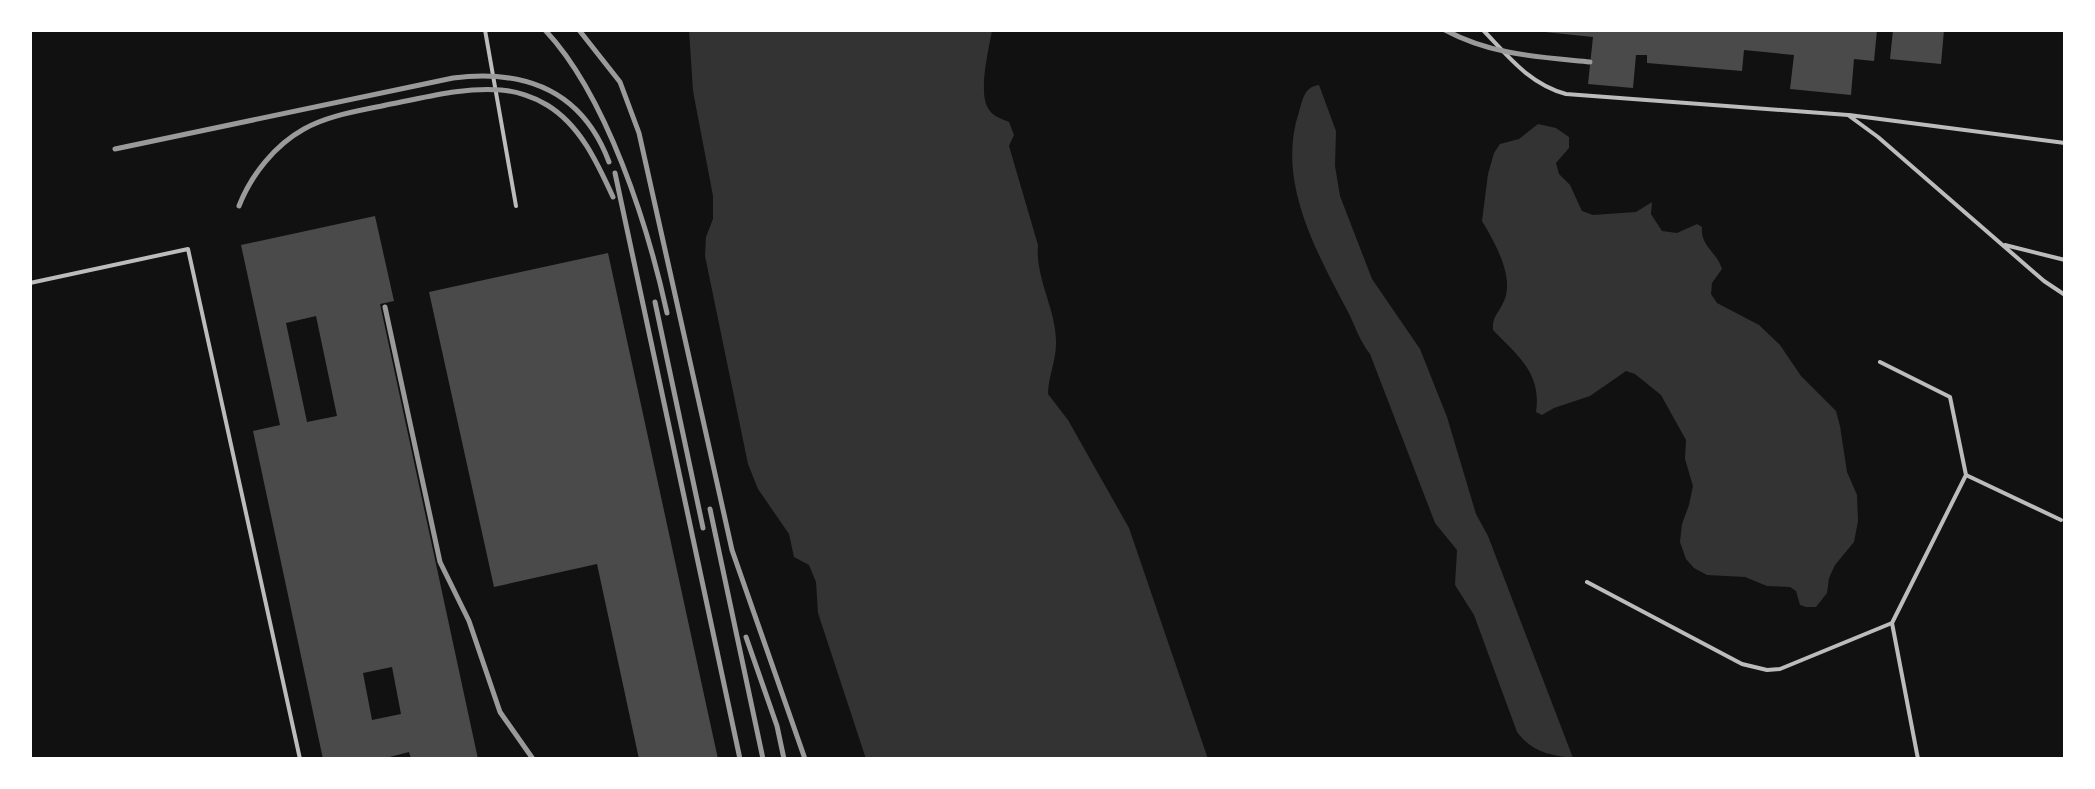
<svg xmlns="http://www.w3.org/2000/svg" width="2095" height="789" font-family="Commissioner,sans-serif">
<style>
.water{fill:#333}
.building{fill:#4a4a4a;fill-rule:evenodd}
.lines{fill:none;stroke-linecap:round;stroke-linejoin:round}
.service{stroke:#bcbcbc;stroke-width:4}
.rail{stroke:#9a9a9a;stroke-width:5}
</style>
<rect width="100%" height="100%" fill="#111"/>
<path class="water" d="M 689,30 L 992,30 C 989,49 978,91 988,108 C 992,116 1002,119 1009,122 L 1014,135 L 1009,146 L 1038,245 C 1035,279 1057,310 1056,344 C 1056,361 1048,377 1048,394 L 1068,420 L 1129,528 L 1208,759 L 866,759 L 818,613 L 816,582 L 809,565 L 794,557 L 789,534 L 758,489 L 748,464 L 705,256 L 706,237 L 713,219 L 713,196 L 693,91 Z
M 1319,85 L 1336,131 L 1335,166 L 1340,196 L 1372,279 L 1420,349 L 1447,417 L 1476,514 L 1488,536 L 1573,758 C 1549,755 1532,752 1517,732 L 1474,615 L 1455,585 L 1457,550 L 1435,523 L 1370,354 C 1359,340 1355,325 1347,310 C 1316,251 1276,180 1299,112 C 1303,99 1304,87 1319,85 Z
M 1538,124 L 1556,128 L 1569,137 L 1569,148 L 1556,163 L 1559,174 L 1570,185 L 1582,211 L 1593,215 L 1636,212 L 1652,202 L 1651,214 L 1662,231 L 1677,233 L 1697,224 L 1702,227 C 1700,246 1717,252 1722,269 L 1712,283 L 1711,294 L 1717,303 L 1759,325 L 1780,345 L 1801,376 L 1836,411 L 1840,426 L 1847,472 L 1857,495 L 1858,521 L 1854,542 L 1835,565 L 1829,578 L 1827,593 L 1816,607 L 1806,607 L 1800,605 L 1796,591 L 1790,587 L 1767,586 L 1745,577 L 1707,575 L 1694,568 L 1686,559 L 1680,542 L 1682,524 L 1689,505 L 1693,486 L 1685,459 L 1686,440 L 1661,395 L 1635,374 L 1626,371 L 1590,396 L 1554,408 L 1542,415 L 1536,412 C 1542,373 1517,355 1493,330 C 1492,316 1499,313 1504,301 C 1515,277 1494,241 1482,221 L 1488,174 L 1494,153 L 1500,144 L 1519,139 Z"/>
<path class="building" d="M 1545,30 L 1877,30 L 1874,61 L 1854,59 L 1851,95 L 1790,89 L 1794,55 L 1744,50 L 1742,71 L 1647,63 L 1647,55 L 1636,55 L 1633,88 L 1588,84 L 1593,37 L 1545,32 Z
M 1893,30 L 1944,30 L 1941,64 L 1890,59 Z
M 375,216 L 394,301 L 380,304 L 478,759 L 411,759 L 409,752 L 382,759 L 323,759 L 253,431 L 280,425 L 241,245 ZM 316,316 L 337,416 L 307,422 L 286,323 ZM 392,667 L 401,714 L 372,720 L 363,673 Z
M 608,253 L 718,759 L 639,759 L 597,564 L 494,587 L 429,292 Z"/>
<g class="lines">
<path class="service" d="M 485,30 L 516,206
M 1483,30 C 1508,56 1529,84 1566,94 L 1848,115 L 1878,137 L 2044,281 L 2065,295
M 1849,115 L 2065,143
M 2005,245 L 2065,260
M 30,283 L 188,249 L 300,759
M 1966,475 L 2061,520
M 1587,582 L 1742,664 L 1767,670 L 1780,669 L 1892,623 L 1966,475 L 1950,397 L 1880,362
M 1892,623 L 1918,759"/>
<path class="rail" d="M 545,30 C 607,96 648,226 667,313
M 579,30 L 620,82 L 639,133 L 732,550 L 805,759
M 1445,30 C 1491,55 1539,57 1590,62
M 115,149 L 453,78 C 525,69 582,90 609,162
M 615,173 L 740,759
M 239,206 C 251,175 275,145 304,129 C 329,115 359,111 386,105 C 424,98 462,87 501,90 C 516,91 534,97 547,105 C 580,125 597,162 613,197
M 655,302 L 703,528
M 385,307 L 440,562 L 469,621 L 500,712 L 533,759
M 710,509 L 763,759
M 746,637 L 777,726 L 784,759"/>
</g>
<rect width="2095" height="789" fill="none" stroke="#ffffff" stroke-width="64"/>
</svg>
